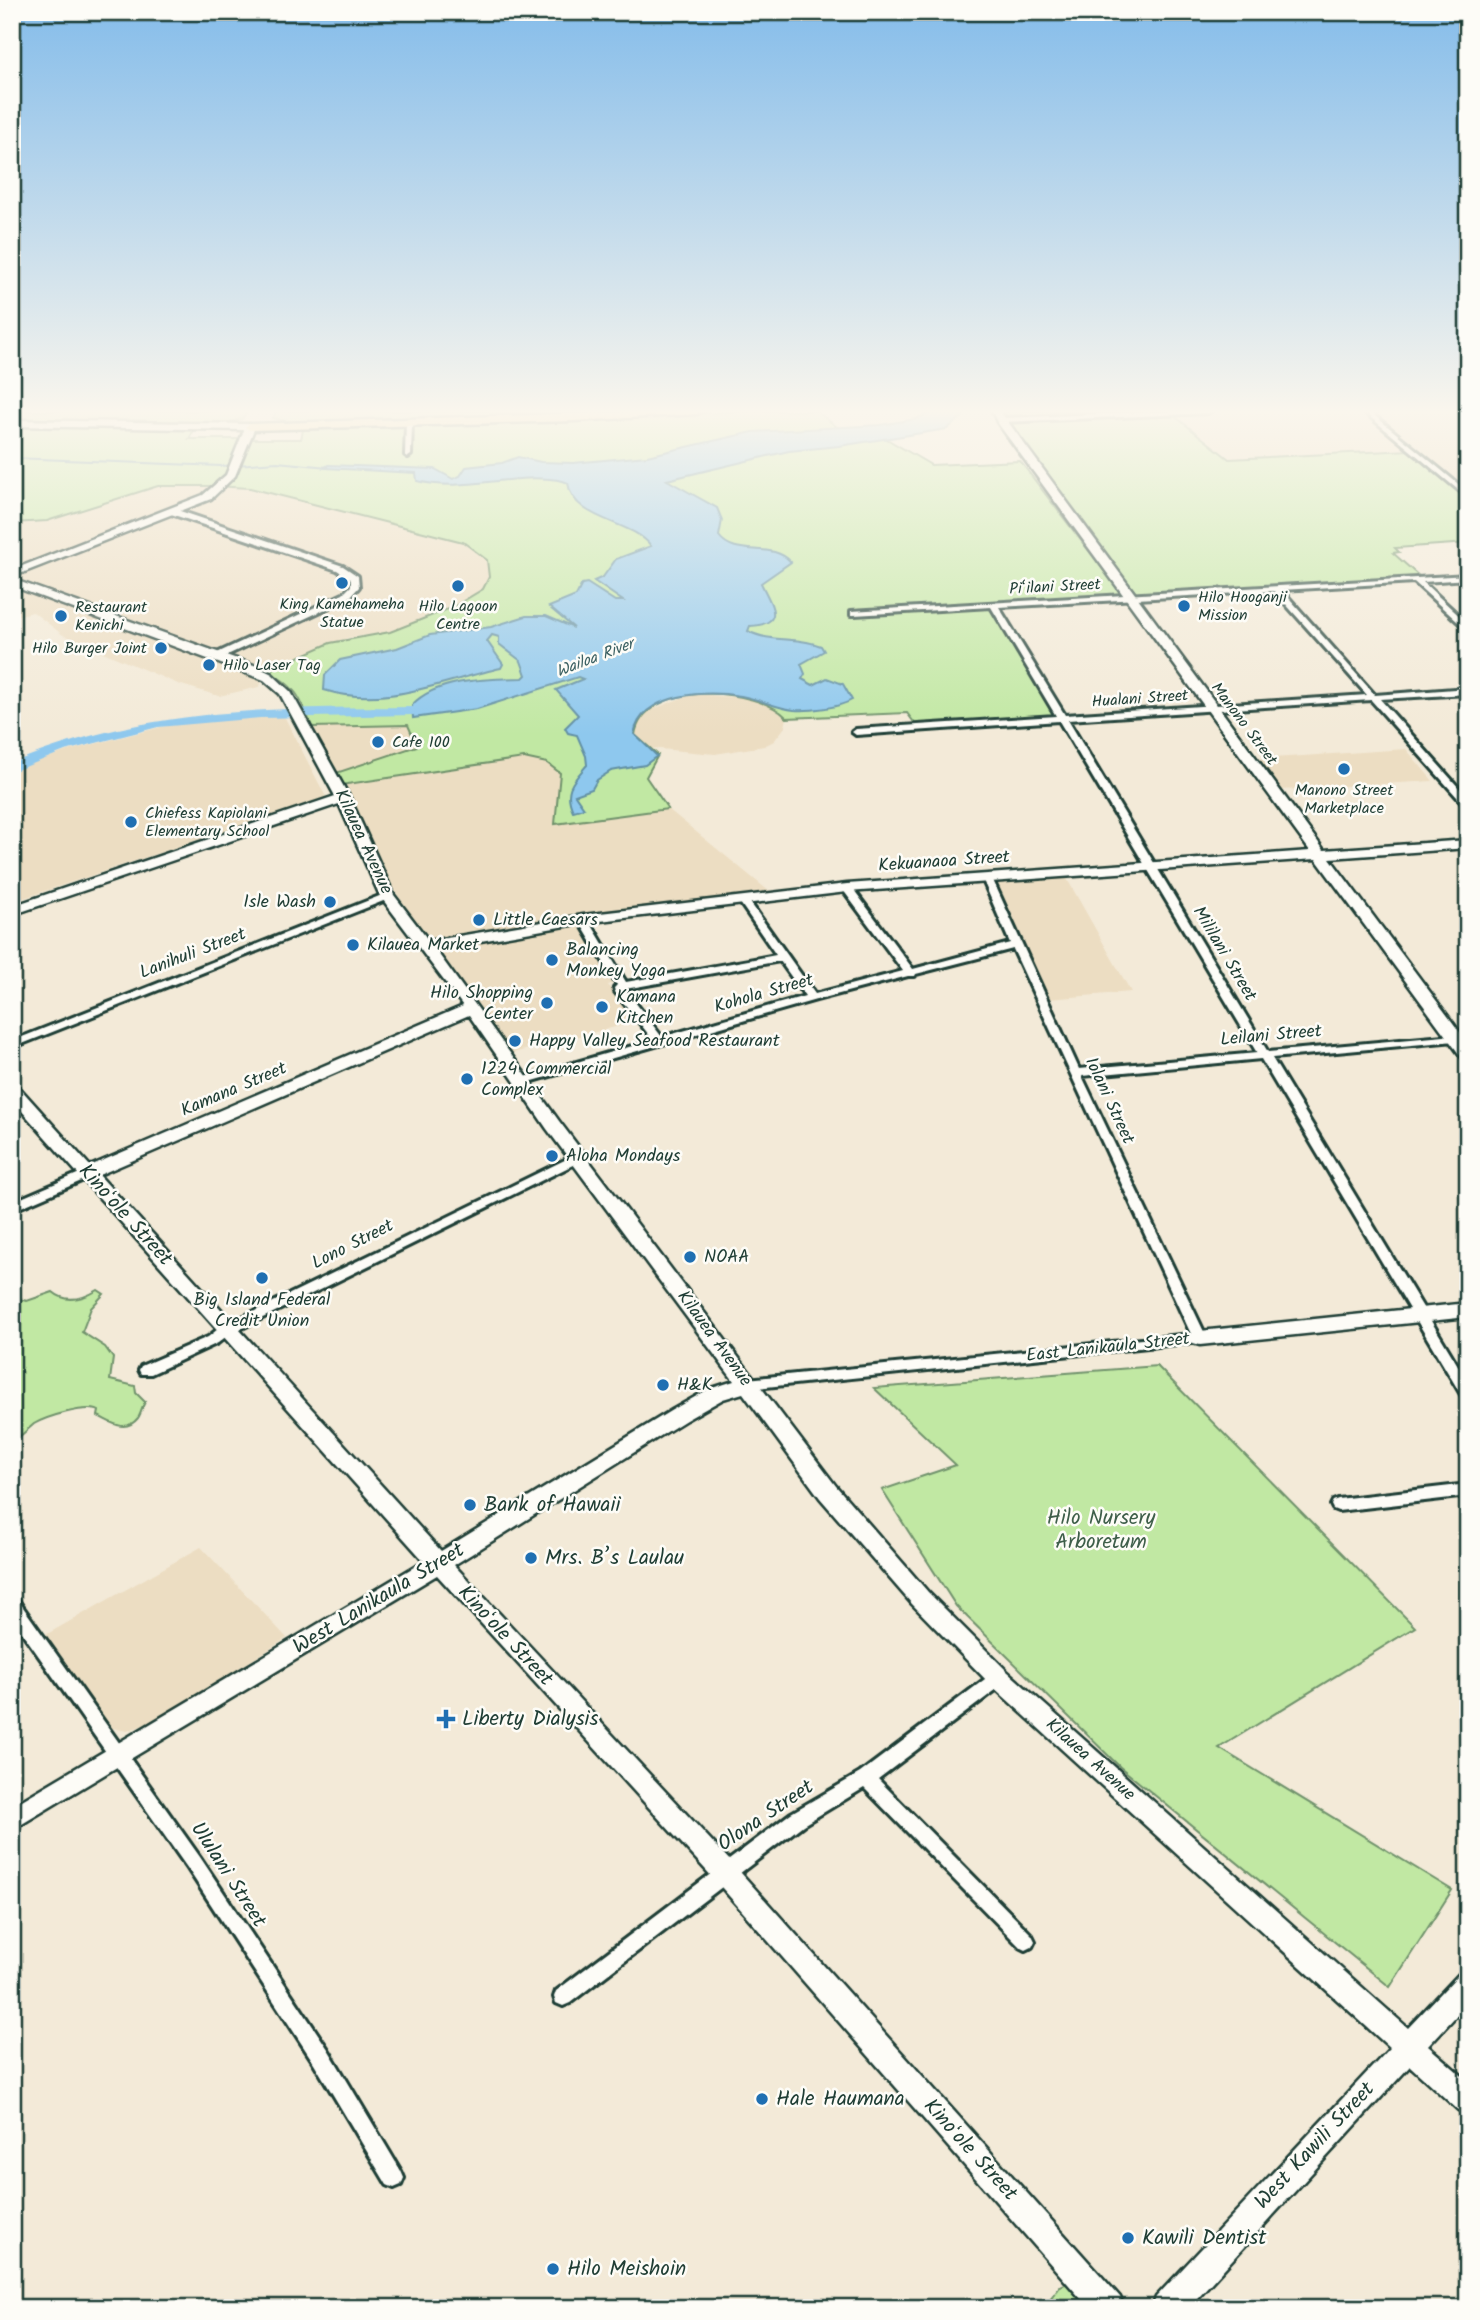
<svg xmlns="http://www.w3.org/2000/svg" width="1480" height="2320" font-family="Kalam,sans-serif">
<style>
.built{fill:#ecddc2}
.green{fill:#c1e8a3;stroke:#70926c;stroke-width:2}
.water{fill:#8ec8ee;stroke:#6290a4;stroke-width:2}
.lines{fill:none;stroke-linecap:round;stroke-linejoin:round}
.stream{stroke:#6290a4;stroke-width:2}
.river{fill:#8ec8ee;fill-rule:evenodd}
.street-casing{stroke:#1f3d34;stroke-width:6}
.secondary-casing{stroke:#1f3d34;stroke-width:5}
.primary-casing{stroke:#1f3d34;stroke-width:5}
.street{fill:#fdfcf7;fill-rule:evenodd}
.secondary{fill:#fdfcf7;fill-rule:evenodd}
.primary{fill:#fbdf96;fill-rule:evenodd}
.poi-dot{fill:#1f6fb2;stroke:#fdfcf7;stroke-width:2.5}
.labels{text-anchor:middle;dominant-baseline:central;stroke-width:5;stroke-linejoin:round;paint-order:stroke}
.far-street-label{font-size:16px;fill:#1f3d34;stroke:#fdfcf7}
.far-poi-label{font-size:16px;fill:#1f3d34;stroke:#fdfcf7;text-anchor:start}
.far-water-label{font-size:16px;font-style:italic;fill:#3b6062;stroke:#fdfcf7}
.street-label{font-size:18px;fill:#1f3d34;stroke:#fdfcf7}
.poi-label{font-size:18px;fill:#1f3d34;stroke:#fdfcf7;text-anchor:start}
.near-street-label{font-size:21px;fill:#1f3d34;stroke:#fdfcf7}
.near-poi-label{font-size:21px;fill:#1f3d34;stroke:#fdfcf7;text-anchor:start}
.near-park-label{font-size:21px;fill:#3f5f4a;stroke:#fdfcf7}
</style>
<rect width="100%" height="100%" fill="#f3ead8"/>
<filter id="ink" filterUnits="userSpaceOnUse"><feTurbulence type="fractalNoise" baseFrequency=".0143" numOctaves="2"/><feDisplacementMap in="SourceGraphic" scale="14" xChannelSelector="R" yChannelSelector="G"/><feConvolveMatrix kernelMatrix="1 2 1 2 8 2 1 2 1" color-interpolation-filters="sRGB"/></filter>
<g filter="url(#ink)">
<path class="built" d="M 1221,411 L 1468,411 L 1468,494 L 1413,450 L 1229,459 L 1172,414 Z
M 158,486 L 250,488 L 463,542 L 487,559 L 489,577 L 483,589 L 453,607 L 390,632 L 347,638 L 268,671 L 259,687 L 219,696 L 178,684 L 63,635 L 33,612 L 12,617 L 12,523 L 24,523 Z
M 692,694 L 757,699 L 780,711 L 787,718 L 785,727 L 774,741 L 764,746 L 715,754 L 649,748 L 634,734 L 636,726 L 648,711 Z
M 284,716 L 326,797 L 12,902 L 12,770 L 67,751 L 161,727 L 190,722 Z
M 408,724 L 417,746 L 336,773 L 312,727 Z
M 1406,749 L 1433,781 L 1280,790 L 1257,759 Z
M 524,758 L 547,763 L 560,773 L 555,824 L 668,809 L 770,892 L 679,902 L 429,941 L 395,891 L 341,785 Z
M 1066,877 L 1131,992 L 1049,999 L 994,882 Z
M 579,922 L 621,981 L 608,985 L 635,1022 L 509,1054 L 432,948 Z
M 201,1547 L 287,1638 L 155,1721 L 127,1731 L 108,1727 L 42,1637 Z"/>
<path class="green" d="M 12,411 L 248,411 L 242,419 L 221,424 L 12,418 Z
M 276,411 L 656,411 L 296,423 L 273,418 Z
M 749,411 L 816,411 L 857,442 L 885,438 L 931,465 L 1020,461 L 1122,594 L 988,603 L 1056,712 L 1051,717 L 916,725 L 907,713 L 787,718 C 757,686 643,680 635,735 L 658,755 L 646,777 L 668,809 L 555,824 L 560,773 L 547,763 L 524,758 L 341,785 L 336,773 L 417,746 L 408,725 L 312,727 C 300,697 296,686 267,671 L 330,643 L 390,632 L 453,607 L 483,589 L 489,577 L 487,560 L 463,542 L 250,488 L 213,486 L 158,486 L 47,521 L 12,523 L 12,425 L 194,430 L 189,439 L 301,439 L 303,430 L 581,421 Z
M 1004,411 L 1175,411 L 1011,418 L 1006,416 Z
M 1172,414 L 1229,459 L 1411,450 L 1468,498 L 1468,543 L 1395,548 L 1399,552 L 1393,553 L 1421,578 L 1136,593 L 1007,423 Z
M 98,1290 L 104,1294 L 91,1308 L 82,1332 L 105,1347 L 113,1358 L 110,1380 L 135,1386 L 136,1393 L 145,1402 C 142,1407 141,1414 138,1418 C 125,1434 111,1422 98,1416 L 99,1411 C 87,1404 46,1417 34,1424 C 27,1430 20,1437 12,1442 L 12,1297 L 27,1301 L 53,1292 C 67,1304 83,1299 98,1290 Z
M 1157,1366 L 1415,1627 L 1219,1748 L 1452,1890 L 1390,1987 L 1120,1767 L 956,1606 L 882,1490 L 956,1465 L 874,1388 Z
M 1073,2281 L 1092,2308 L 1049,2308 L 1046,2304 L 1060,2286 Z"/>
<path class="water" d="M 934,411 L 969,411 L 947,429 L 839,446 L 789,451 L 667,480 L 717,508 L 722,520 L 719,536 C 736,559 772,540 791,562 L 761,583 C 771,605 787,624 750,626 L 748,631 C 770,643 798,636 821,646 L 824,651 L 801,664 L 805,674 L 802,679 L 813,685 L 827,678 L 843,684 L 852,700 C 838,708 810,711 794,710 C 776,708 759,699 741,696 C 709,691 642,691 634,734 L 657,756 L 645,765 L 611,771 L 597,780 L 592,789 L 575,795 L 584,808 L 573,811 C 563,790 573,781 587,765 L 586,756 L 577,735 L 568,733 L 565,728 L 578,715 L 556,690 L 583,679 L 578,677 L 477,709 L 413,718 L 412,705 C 437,678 490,679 523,678 L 526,675 L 521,661 L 499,644 L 499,637 L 492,635 L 487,641 L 503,664 L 501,668 C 442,681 384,709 324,690 L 325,675 L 340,660 L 397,648 L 430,635 L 491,627 L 526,616 L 546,616 L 574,628 L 549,607 L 576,596 L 582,584 L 587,583 L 615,601 L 623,601 L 594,581 L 603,577 L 616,559 L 651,546 C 632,520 573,521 568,483 L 563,481 C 515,471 466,493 417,481 L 416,473 L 324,468 L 328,465 L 435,469 L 453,479 L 460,476 L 466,467 L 502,463 L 518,457 L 541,462 L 573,463 L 647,456 L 753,432 L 880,425 L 916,419 Z"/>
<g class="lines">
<path class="stream" d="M 12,458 L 222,466 L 277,462 L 328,467"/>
<path class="river" d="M 437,703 L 444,707 L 442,710 L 413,715 L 260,718 L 158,727 L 65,751 L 12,772 L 12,763 C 144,707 273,708 413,707 Z"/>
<g class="street-casing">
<path id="street" d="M 1172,411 L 1211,411 L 1208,413 L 1000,422 L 997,420 L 1000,418 Z
M 1363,411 L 1369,411 L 1468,492 L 1468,498 Z
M 409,421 L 412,423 L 411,455 L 408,457 L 405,455 L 406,423 Z
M 171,510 L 177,510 L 343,566 L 358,576 L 359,587 L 349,598 L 221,658 L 215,658 L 215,654 L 343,594 L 351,586 L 351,579 L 337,570 L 171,514 Z
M 1468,575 L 1468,579 L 1423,582 L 1468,624 L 1468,631 L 1414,582 L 1282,590 L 1375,695 L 1468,688 L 1468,694 L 1380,699 L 1468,798 L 1468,807 L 1465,806 L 1371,700 L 1068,720 L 1268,1052 L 1455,1035 L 1461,1038 L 1455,1041 L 1272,1058 L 1468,1382 L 1468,1399 L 1463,1398 L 1261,1059 L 1082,1076 L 1207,1338 L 1205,1341 L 747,1389 L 742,1388 L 740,1384 L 742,1380 L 747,1379 L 1191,1334 L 1013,949 L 916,974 L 915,976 L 908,976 L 816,1000 L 526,1083 L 518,1083 L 516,1081 L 518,1079 L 653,1040 L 615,992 L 614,988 L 617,985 L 578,919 L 579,917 L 587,917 L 626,982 L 776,955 L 738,900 L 739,898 L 747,898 L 815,994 L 903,971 L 843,890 L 843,886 L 851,886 L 913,969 L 1010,943 L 982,878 L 987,875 L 992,878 L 1079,1069 L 1257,1053 L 1059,721 L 856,735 L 852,732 L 856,729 L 1056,716 L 991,607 L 854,615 L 851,615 L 851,611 ZM 1274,591 L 1367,695 L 1065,715 L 999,607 ZM 780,961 L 805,996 L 662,1037 L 625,989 Z
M 387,893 L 391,894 L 391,898 L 12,1048 L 12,1041 Z
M 579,1153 L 585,1157 L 583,1160 L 228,1335 L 218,1343 L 151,1374 L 141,1374 L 139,1370 L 141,1366 L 208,1337 L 218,1329 Z
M 89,1169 L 93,1170 L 95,1173 L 93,1176 L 12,1211 L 12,1202 Z
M 1468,1484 L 1468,1496 L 1338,1511 L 1333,1509 L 1331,1505 L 1333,1501 L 1338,1499 Z
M 12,1599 L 18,1600 L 200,1857 L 328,2049 L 401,2171 L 404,2178 L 401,2185 L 394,2188 L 387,2185 L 314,2063 L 188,1869 L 12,1618 Z
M 999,1671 L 1005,1673 L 1007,1678 L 1005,1683 L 878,1779 L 1032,1935 L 1035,1941 L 1032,1947 L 1026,1950 L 1020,1947 L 864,1788 L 803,1825 L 570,2003 L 563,2006 L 556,2003 L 554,1997 L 556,1991 L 791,1813 L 860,1773 L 993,1673 Z"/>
</g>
<g class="secondary-casing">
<path id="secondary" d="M 992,411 L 1000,411 L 1324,850 L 1468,840 L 1468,848 L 1330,858 L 1468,1043 L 1468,1060 L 1462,1058 L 1316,859 L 847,892 L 583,923 L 435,949 L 559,1121 L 836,1486 L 928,1592 L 1007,1671 L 1408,2028 L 1459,1974 L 1468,1970 L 1468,2003 L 1428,2046 L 1468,2081 L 1468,2114 L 1458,2110 L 1410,2066 L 1188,2308 L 1152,2308 L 1156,2297 L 1390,2048 L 991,1685 L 912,1604 L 820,1498 L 743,1393 L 723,1399 L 686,1420 L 454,1565 L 733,1864 L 1120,2297 L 1124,2308 L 1089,2308 L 715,1880 L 437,1575 L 12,1830 L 12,1806 L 424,1561 L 12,1100 L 12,1085 L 18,1086 L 90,1166 L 463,1006 L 380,896 L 339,804 L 12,915 L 12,906 L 335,796 L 280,694 L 264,680 L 12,586 L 12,579 L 254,665 L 272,674 L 291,692 L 350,798 L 394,895 L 429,941 L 583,915 L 847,884 L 1310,851 L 997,422 ZM 469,1015 L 547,1129 L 734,1381 L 709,1389 L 672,1410 L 441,1551 L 99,1175 Z
M 12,420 L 250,424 L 255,427 L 235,476 L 211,499 L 12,577 L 12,570 L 203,495 L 226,475 L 244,430 L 12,426 Z
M 1468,1303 L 1468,1317 L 1200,1345 L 1193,1343 L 1190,1338 L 1193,1333 L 1200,1331 Z"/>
</g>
<g class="primary-casing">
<path id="primary" d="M 650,411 L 702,411 L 697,414 L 574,421 L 250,430 L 245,427 L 250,424 Z"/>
</g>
<use href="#street" class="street"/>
<use href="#secondary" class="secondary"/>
<use href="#primary" class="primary"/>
</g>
</g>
<linearGradient id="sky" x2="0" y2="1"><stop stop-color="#84bcea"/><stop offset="0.56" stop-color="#faf6ed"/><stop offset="1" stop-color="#faf6ed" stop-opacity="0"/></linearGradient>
<rect width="1480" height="735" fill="url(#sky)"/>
<g class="poi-dot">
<circle cx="342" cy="583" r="7"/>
<circle cx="458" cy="586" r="7"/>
<circle cx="1184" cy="606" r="7"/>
<circle cx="61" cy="616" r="7"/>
<circle cx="161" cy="648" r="7"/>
<circle cx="209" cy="665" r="7"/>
<circle cx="378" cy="742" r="7"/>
<circle cx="1344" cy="769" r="7"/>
<circle cx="131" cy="822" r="7"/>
<circle cx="330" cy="902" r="7"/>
<circle cx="479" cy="920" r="7"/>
<circle cx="353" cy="945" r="7"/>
<circle cx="552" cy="960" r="7"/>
<circle cx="547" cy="1003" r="7"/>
<circle cx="602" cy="1007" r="7"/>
<circle cx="515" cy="1041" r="7"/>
<circle cx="467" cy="1079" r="7"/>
<circle cx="552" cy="1156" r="7"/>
<circle cx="690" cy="1257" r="7"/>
<circle cx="262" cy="1278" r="7"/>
<circle cx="663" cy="1385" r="7"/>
<circle cx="470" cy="1505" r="7"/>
<circle cx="531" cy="1558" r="7"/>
<path d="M442.5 1708.5h7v7h7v7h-7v7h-7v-7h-7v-7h7z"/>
<circle cx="762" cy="2099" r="7"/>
<circle cx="1128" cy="2238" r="7"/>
<circle cx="553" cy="2269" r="7"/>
</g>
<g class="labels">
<g class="far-street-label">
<text transform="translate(1055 587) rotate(-3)">Pi‘ilani Street</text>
<text transform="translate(1140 699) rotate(-4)">Hualani Street</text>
<text transform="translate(1244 724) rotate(53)">Manono Street</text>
</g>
<g class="far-poi-label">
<text x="1198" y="597">Hilo Hooganji<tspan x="1198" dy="18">Mission</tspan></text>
<text x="342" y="604" text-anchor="middle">King Kamehameha<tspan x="342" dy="18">Statue</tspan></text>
<text x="458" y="606" text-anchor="middle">Hilo Lagoon<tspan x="458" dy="18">Centre</tspan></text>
<text x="75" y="607">Restaurant<tspan x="75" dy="18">Kenichi</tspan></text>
<text x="147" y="648" text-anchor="end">Hilo Burger Joint</text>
<text x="223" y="665">Hilo Laser Tag</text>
<text x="392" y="742">Cafe 100</text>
<text x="1344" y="790" text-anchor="middle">Manono Street<tspan x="1344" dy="18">Marketplace</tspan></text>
<text x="145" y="813">Chiefess Kapiolani<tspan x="145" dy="18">Elementary School</tspan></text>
</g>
<g class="far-water-label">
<text transform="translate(595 658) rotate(-21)">Wailoa River</text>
</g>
<g class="street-label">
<text transform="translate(363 842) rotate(65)">Kilauea Avenue</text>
<text transform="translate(944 862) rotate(-4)">Kekuanaoa Street</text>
<text transform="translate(193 954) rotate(-21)">Lanihuli Street</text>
<text transform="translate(1224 954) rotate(59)">Mililani Street</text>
<text transform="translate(764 994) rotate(-16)">Kohola Street</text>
<text transform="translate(1271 1036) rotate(-5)">Leilani Street</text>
<text transform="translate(234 1090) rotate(-23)">Kamana Street</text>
<text transform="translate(1109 1101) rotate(65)">Iolani Street</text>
<text transform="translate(353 1245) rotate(-27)">Lono Street</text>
<text transform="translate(714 1339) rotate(54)">Kilauea Avenue</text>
<text transform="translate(1108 1348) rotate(-6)">East Lanikaula Street</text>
<text transform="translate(1090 1760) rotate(42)">Kilauea Avenue</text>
</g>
<g class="poi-label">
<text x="316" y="902" text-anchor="end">Isle Wash</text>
<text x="493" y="920">Little Caesars</text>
<text x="367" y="945">Kilauea Market</text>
<text x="566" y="950">Balancing<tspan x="566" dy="21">Monkey Yoga</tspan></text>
<text x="533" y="993" text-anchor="end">Hilo Shopping<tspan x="533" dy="21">Center</tspan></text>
<text x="616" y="997">Kamana<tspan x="616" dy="21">Kitchen</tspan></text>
<text x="529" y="1041">Happy Valley Seafood Restaurant</text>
<text x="481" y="1069">1224 Commercial<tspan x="481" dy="21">Complex</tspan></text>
<text x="566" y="1156">Aloha Mondays</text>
<text x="704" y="1257">NOAA</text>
<text x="262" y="1300" text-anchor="middle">Big Island Federal<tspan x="262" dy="21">Credit Union</tspan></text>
<text x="677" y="1385">H&amp;K</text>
</g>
<g class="near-street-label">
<text transform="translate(125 1215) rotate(48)">Kinoʻole Street</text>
<text transform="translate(379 1599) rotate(-31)">West Lanikaula Street</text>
<text transform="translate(505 1636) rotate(47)">Kinoʻole Street</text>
<text transform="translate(766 1816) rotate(-34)">Olona Street</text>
<text transform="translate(228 1875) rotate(57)">Ululani Street</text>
<text transform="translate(1315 2146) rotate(-47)">West Kawili Street</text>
<text transform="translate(970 2150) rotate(48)">Kinoʻole Street</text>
</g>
<g class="near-poi-label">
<text x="484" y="1505">Bank of Hawaii</text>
<text x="545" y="1558">Mrs. B’s Laulau</text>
<text x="462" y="1719">Liberty Dialysis</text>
<text x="776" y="2099">Hale Haumana</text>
<text x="1142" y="2238">Kawili Dentist</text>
<text x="567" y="2269">Hilo Meishoin</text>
</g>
<g class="near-park-label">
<text x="1101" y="1518">Hilo Nursery<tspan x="1101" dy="24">Arboretum</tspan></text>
</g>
</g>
<rect width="1480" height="2320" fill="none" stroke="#fdfcf7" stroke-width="42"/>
<rect x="21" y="21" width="1438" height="2278" fill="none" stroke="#1f3d34" stroke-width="2.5" filter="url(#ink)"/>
</svg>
